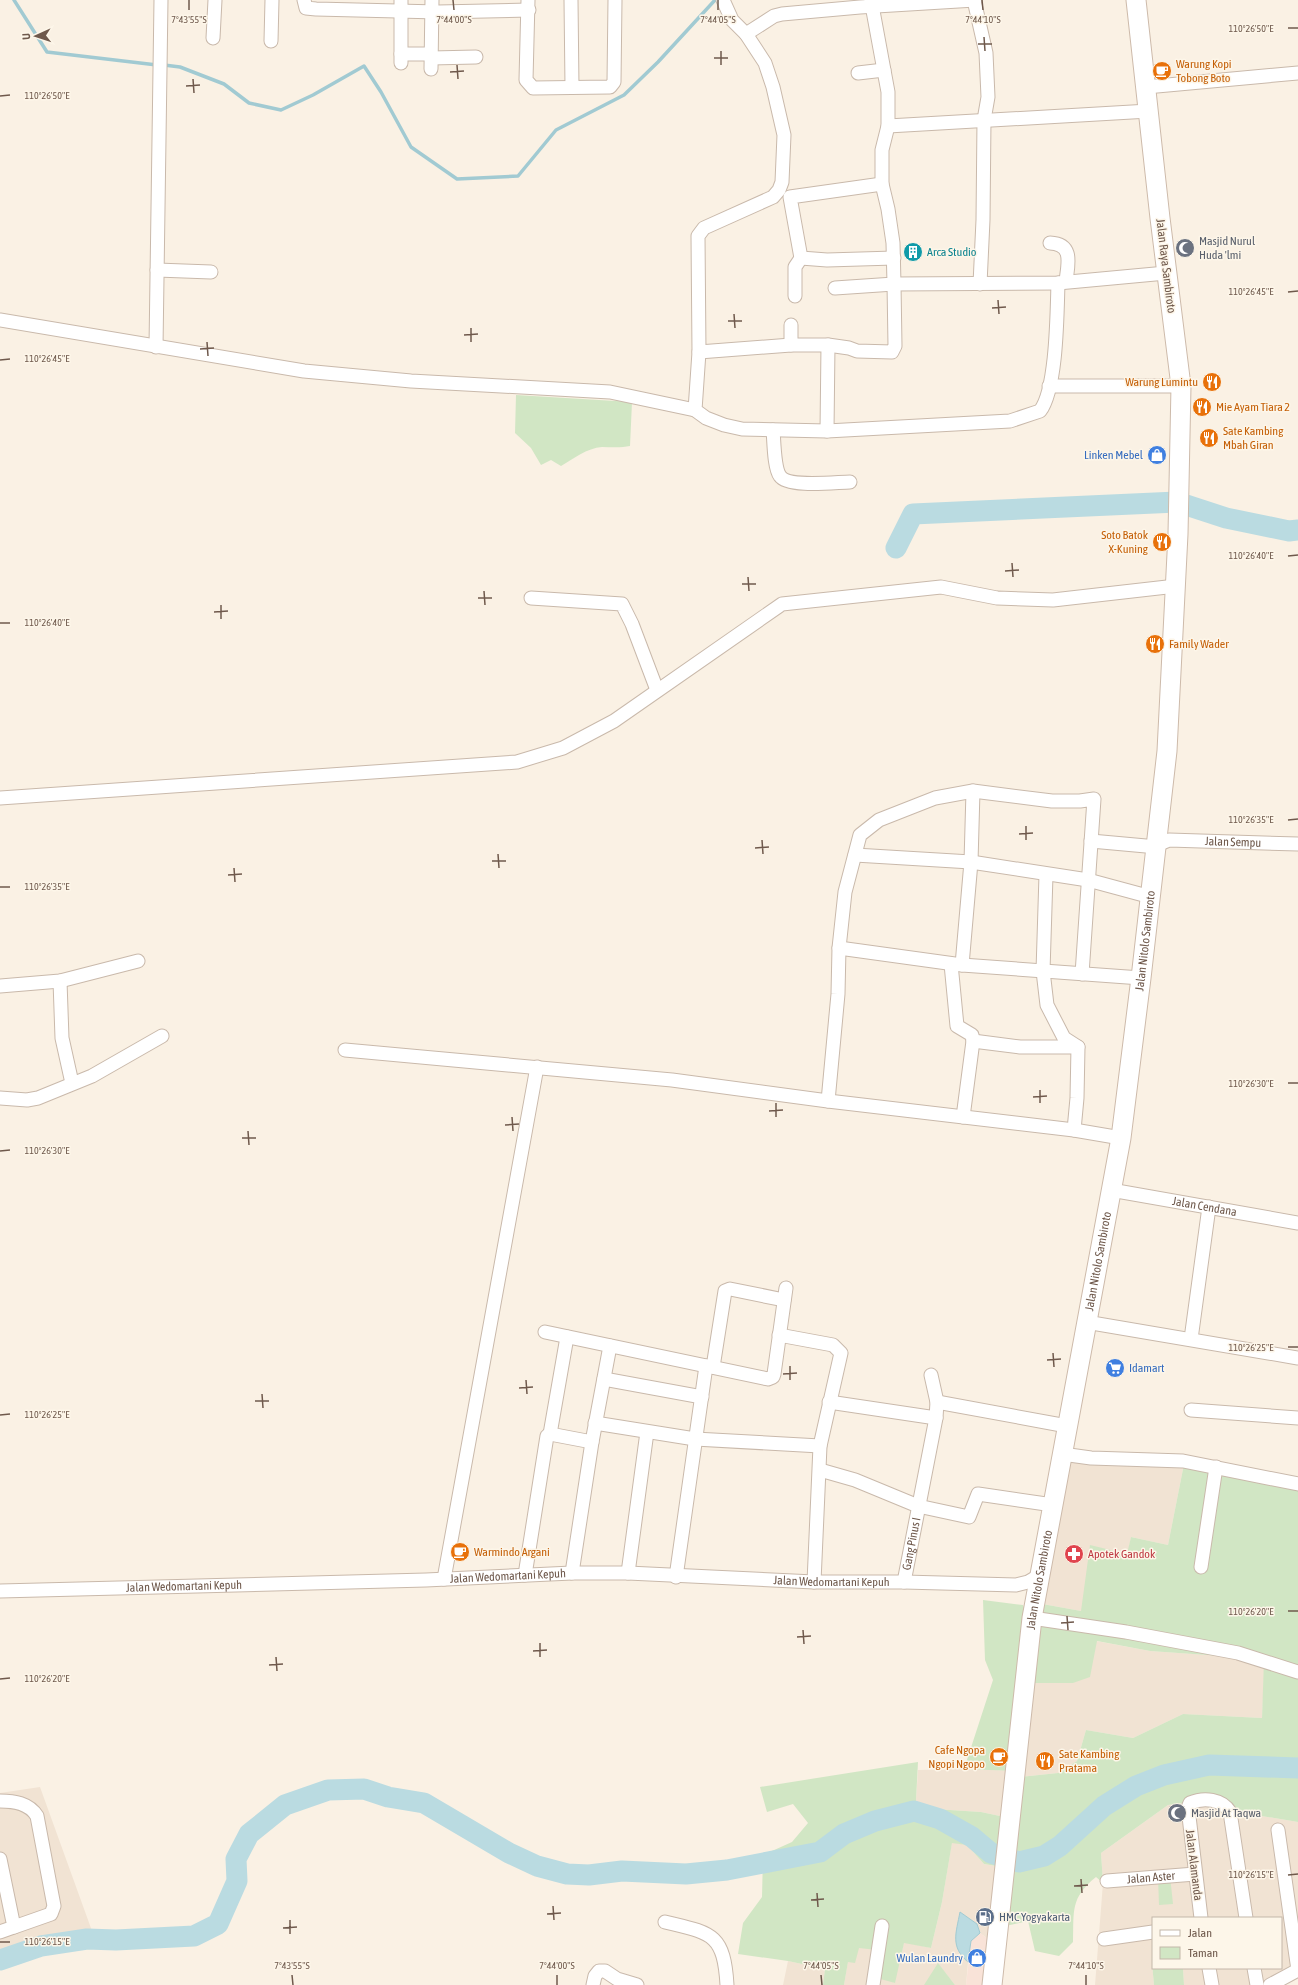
<svg xmlns="http://www.w3.org/2000/svg" width="1298" height="1985" font-family="'Asap Condensed',sans-serif">
<style>
.residential{fill:#f1e3d3}
.commercial{fill:#f9e3d8}
.green{fill:#d1e6c4}
.water{fill:#badbe1;stroke:#a1cad2}
.lines{fill:none;stroke-linecap:round;stroke-linejoin:round}
.stream{stroke:#a1cad2;stroke-width:3.5}
.river{stroke:#badbe1;stroke-width:21}
.street-casing{stroke:#c9b9ab;stroke-width:15}
.secondary-casing{stroke:#cdbaaa;stroke-width:21}
.street{stroke:#fff;stroke-width:13}
.secondary{stroke:#fff;stroke-width:19}
.ticks{fill:none;stroke:#6f594c;stroke-width:1.5}
.labels{text-anchor:middle;dominant-baseline:central;stroke-width:3;stroke-linejoin:round;paint-order:stroke}
.food-label{font-size:12px;fill:#c56008;stroke:#fdf6e9;text-anchor:start}
.worship-label{font-size:12px;fill:#5b616d;stroke:#fdf6e9;text-anchor:start}
.culture-label{font-size:12px;fill:#0d838f;stroke:#fdf6e9;text-anchor:start}
.street-label{font-size:12px;fill:#6f594c;stroke:#fdf6e9}
.shop-label{font-size:12px;fill:#366cbe;stroke:#fdf6e9;text-anchor:end}
.health-label{font-size:12px;fill:#be3a42;stroke:#fdf6e9;text-anchor:start}
.service-label{font-size:12px;fill:#4e5e75;stroke:#fdf6e9;text-anchor:start}
.ticks-label{font-size:10px;text-anchor:middle;fill:#6f594c;stroke:#fdf6e9;stroke-width:3;stroke-linejoin:round;paint-order:stroke}
</style>
<rect width="100%" height="100%" fill="#faf1e4"/>
<path class="residential" d="M 1066,1456 L 1184,1464 L 1168,1545 L 1131,1537 L 1128,1554 L 1081,1611 L 1037,1603 Z
M 1096,1641 L 1150,1651 L 1265,1659 L 1262,1718 L 1183,1714 L 1133,1738 L 1086,1730 L 1077,1761 L 1058,1773 L 1020,1777 L 1014,1819 L 981,1812 L 918,1808 L 916,1801 L 918,1770 L 964,1769 L 1020,1771 L 1031,1683 L 1073,1683 Z
M 40,1787 L 92,1931 L 0,1966 L 0,1793 Z
M 1184,1803 L 1298,1822 L 1298,1966 L 1266,1985 L 1184,1985 L 1183,1968 L 1281,1968 L 1281,1918 L 1153,1918 L 1152,1963 L 1154,1985 L 1095,1985 L 1103,1883 L 1101,1853 L 1168,1805 Z
M 952,1842 L 967,1845 L 984,1864 L 1008,1868 L 999,1947 L 980,1933 L 977,1924 L 960,1912 L 959,1955 L 968,1962 L 966,1985 L 955,1985 L 938,1964 L 926,1985 L 844,1985 L 848,1961 L 859,1947 L 878,1950 L 894,1983 L 904,1942 L 931,1948 L 942,1902 Z
M 788,1961 L 825,1969 L 823,1985 L 783,1985 Z"/>
<path class="commercial" d="M 980,1933 L 999,1947 L 994,1985 L 966,1985 L 971,1941 Z"/>
<path class="green" d="M 516,395 L 632,402 L 630,446 C 621,448 611,447 602,447 C 587,448 573,459 561,466 L 551,460 L 541,465 L 531,448 L 515,433 Z
M 1184,1464 L 1298,1484 L 1298,1822 L 1184,1803 L 1168,1805 L 1101,1853 L 1103,1883 L 1096,1877 C 1070,1898 1074,1911 1073,1942 L 1059,1956 L 1035,1951 L 1028,1921 L 1001,1927 L 1008,1868 L 984,1864 L 967,1845 L 952,1843 L 942,1902 L 931,1948 L 904,1943 L 895,1983 L 873,1977 L 877,1950 L 859,1948 L 855,1963 L 848,1962 L 844,1985 L 823,1985 L 825,1969 L 788,1961 L 738,1954 L 743,1923 L 762,1897 L 763,1855 L 792,1842 L 808,1823 L 793,1804 L 767,1812 L 760,1787 L 918,1762 L 916,1801 L 918,1808 L 981,1812 L 1014,1819 L 1020,1777 L 1058,1773 L 1077,1761 L 1086,1730 L 1133,1738 L 1183,1714 L 1262,1718 L 1264,1659 L 1150,1651 L 1097,1641 L 1090,1677 L 1073,1683 L 1031,1683 L 1037,1603 L 1081,1611 L 1090,1545 L 1127,1554 L 1131,1537 L 1168,1545 Z
M 983,1600 L 1023,1605 L 1029,1620 L 1014,1771 L 964,1769 L 993,1680 L 985,1660 Z
M 1170,1876 L 1173,1904 L 1159,1905 L 1158,1877 Z
M 938,1963 L 955,1985 L 924,1985 Z
M 1152,1963 L 1153,1968 L 1183,1968 L 1184,1985 L 1154,1985 Z"/>
<path class="water" d="M 960,1912 L 977,1924 L 980,1933 L 971,1941 L 968,1962 C 950,1947 956,1933 960,1912 Z"/>
<g class="lines">
<path class="stream" d="M 14,0 L 47,52 L 157,65
M 164,65 L 180,67 L 224,84 L 249,103 L 281,110 L 313,95 L 364,66 L 381,92 L 411,147 L 457,179 L 518,176 L 556,130 L 624,95 L 658,62 L 715,0"/>
<path class="river" d="M 896,548 L 913,514 L 1177,502 L 1226,518 L 1289,531 L 1298,530
M 0,1960 L 41,1946 L 87,1939 L 116,1940 L 194,1936 L 218,1924 L 237,1881 L 236,1859 L 249,1834 L 285,1805 L 328,1790 L 364,1789 L 388,1797 L 424,1803 L 509,1853 L 537,1866 L 567,1874 L 589,1875 L 622,1871 L 686,1874 L 727,1870 L 820,1852 L 844,1834 L 875,1821 L 914,1811 L 940,1819 L 972,1837 L 991,1853 L 1019,1862 L 1044,1856 L 1060,1846 L 1104,1806 L 1136,1786 L 1164,1775 L 1209,1765 L 1298,1768"/>
<g class="street-casing">
<g id="street">
<path d="M 304,0 L 306,8 L 316,9 L 438,12 L 529,10"/>
<path d="M 528,0 L 526,80 L 533,88 L 610,87 L 614,82 L 615,0"/>
<path d="M 571,0 L 572,87"/>
<path d="M 723,0 L 732,20 L 746,34 L 765,63 L 773,87 L 784,135 L 782,182 L 779,190 L 773,197 L 704,228 L 698,236 L 699,352 L 791,345 L 828,345 L 849,348 L 857,351 L 892,352 L 895,346 L 894,284 L 1058,283 L 1166,273"/>
<path d="M 974,0 L 986,53 L 988,97 L 984,120 L 983,220 L 980,284"/>
<path d="M 746,34 L 774,16 L 782,14 L 860,7 L 975,0"/>
<path d="M 213,38 L 215,0"/>
<path d="M 271,41 L 272,0"/>
<path d="M 401,54 L 431,54"/>
<path d="M 431,58 L 476,57"/>
<path d="M 401,63 L 401,0"/>
<path d="M 431,69 L 432,0"/>
<path d="M 858,73 L 884,70"/>
<path d="M 1146,87 L 1298,73"/>
<path d="M 888,126 L 1149,111"/>
<path d="M 882,184 L 790,197 L 801,258 L 827,260 L 894,258"/>
<path d="M 1050,243 C 1074,244 1068,264 1066,281"/>
<path d="M 157,270 L 211,272"/>
<path d="M 835,288 L 894,284 L 893,243 L 888,209 L 882,184 L 882,150 L 888,126 L 888,92 L 871,0"/>
<path d="M 795,296 L 795,267 L 801,258"/>
<path d="M 0,320 L 304,371 L 411,381 L 610,392 L 695,410"/>
<path d="M 791,325 L 791,345"/>
<path d="M 156,347 L 161,0"/>
<path d="M 699,352 L 695,410 L 706,418 L 724,425 L 742,429 L 827,431 L 1010,421 L 1040,411 C 1057,389 1057,312 1058,283"/>
<path d="M 1049,386 L 1181,386"/>
<path d="M 773,430 C 774,441 774,468 780,476 C 788,488 837,482 850,482"/>
<path d="M 827,431 L 828,345"/>
<path d="M 531,598 L 622,604 L 632,624 L 657,690"/>
<path d="M 0,798 L 517,762 L 563,748 L 614,721 L 782,604 L 941,587 L 997,598 L 1053,600 L 1176,586"/>
<path d="M 1091,841 L 1157,847"/>
<path id="s1" d="M 1157,845 L 1169,840 L 1298,844"/>
<path d="M 855,855 L 971,862 L 1088,880 L 1151,897"/>
<path d="M 1046,875 L 1043,971 L 1047,1005 L 1064,1038 L 1078,1047 L 1077,1098 L 1074,1130"/>
<path d="M 839,948 L 845,892 L 860,835 L 879,820 L 935,798 L 973,791 L 1052,801 L 1080,801 L 1094,799 L 1082,974"/>
<path d="M 951,964 L 957,1026 L 972,1035 L 973,1041 L 963,1117"/>
<path d="M 962,965 L 971,862 L 973,791"/>
<path d="M 60,981 L 62,1038 L 72,1083"/>
<path d="M 0,986 L 60,981 L 138,961"/>
<path d="M 973,1041 L 1020,1047 L 1078,1047"/>
<path d="M 345,1050 L 672,1080 L 828,1101 L 1074,1130 L 1121,1138"/>
<path d="M 0,1098 L 27,1100 L 38,1098 L 92,1076 L 162,1036"/>
<path d="M 828,1101 L 838,994 L 839,948 L 962,965 L 1141,978"/>
<path id="s2" d="M 1111,1190 L 1298,1223"/>
<path d="M 1086,1322 L 1298,1358"/>
<path d="M 545,1332 L 768,1379 L 773,1377 L 774,1374 L 786,1288"/>
<path d="M 779,1335 L 833,1345 L 841,1353 L 820,1446 L 814,1582"/>
<path d="M 567,1337 L 550,1434 L 592,1442"/>
<path d="M 1191,1339 L 1209,1207"/>
<path d="M 713,1367 L 725,1291 L 730,1289 L 784,1300"/>
<path d="M 604,1379 L 702,1397"/>
<path d="M 829,1402 L 936,1418"/>
<path d="M 937,1402 L 1067,1426"/>
<path d="M 1191,1410 L 1298,1418"/>
<path d="M 595,1423 L 695,1439 L 820,1446"/>
<path d="M 1062,1454 L 1091,1458 L 1183,1461 L 1298,1484"/>
<path d="M 820,1470 L 855,1480 L 918,1506 L 969,1517 L 978,1494 L 1053,1505"/>
<path d="M 1201,1567 L 1216,1467"/>
<path d="M 572,1573 L 592,1442 L 610,1346"/>
<path d="M 628,1573 L 647,1432"/>
<path d="M 525,1575 L 547,1436 L 550,1434"/>
<path d="M 676,1577 L 706,1366"/>
<path d="M 444,1579 L 537,1067"/>
<path id="s3" d="M 904,1582 L 936,1418 L 937,1402 L 931,1375"/>
<path id="s4" d="M 0,1591 L 426,1580 L 572,1573 L 628,1573 L 814,1582 L 904,1582 L 1016,1585 L 1028,1582 L 1040,1575"/>
<path d="M 1032,1618 L 1126,1632 L 1238,1653 L 1298,1672"/>
<path d="M 0,1801 C 14,1801 29,1803 37,1816 L 54,1906 L 51,1914 L 14,1927"/>
<path d="M 1278,1830 L 1298,1970"/>
<path d="M 0,1859 L 14,1927 L 0,1932"/>
<path id="s5" d="M 1107,1881 L 1195,1874"/>
<path d="M 1201,1918 L 1188,1808 L 1190,1803 C 1204,1797 1222,1799 1230,1812 L 1246,1918"/>
<path d="M 665,1922 C 711,1933 724,1933 727,1985"/>
<path d="M 1104,1939 L 1153,1932"/>
<path d="M 1209,1968 L 1212,1985"/>
<path d="M 1254,1968 L 1257,1985"/>
<path d="M 593,1985 L 595,1976 L 599,1971 L 605,1971 L 617,1979 L 637,1985"/>
<path d="M 873,1985 L 882,1926"/>
<path d="M 1270,1985 L 1298,1970"/>
</g>
</g>
<g class="secondary-casing">
<g id="secondary">
<path id="s6" d="M 992,1985 L 1032,1618 L 1121,1138 L 1141,978 L 1167,751 L 1178,534 L 1181,386 L 1160,218 L 1136,0"/>
</g>
</g>
<use href="#street" class="street"/>
<use href="#secondary" class="secondary"/>
</g>
<path class="ticks" d="M 189,0 L 189,10M 453,0 L 454,10M 718,0 L 718,10M 982,0 L 983,10M 1288,28 L 1298,28M 984,37 L 985,51M 978,44 L 992,44M 721,51 L 721,65M 714,58 L 728,58M 457,65 L 458,79M 450,72 L 464,71M 193,79 L 194,93M 186,86 L 200,85M 0,96 L 10,95M 1288,292 L 1298,291M 998,300 L 999,314M 992,308 L 1006,307M 734,314 L 735,328M 728,321 L 742,321M 471,328 L 471,342M 464,335 L 478,334M 207,342 L 208,356M 200,349 L 214,348M 0,360 L 10,359M 1288,556 L 1298,555M 1012,563 L 1013,577M 1005,571 L 1019,570M 748,577 L 749,591M 742,584 L 756,584M 484,591 L 485,605M 478,598 L 492,598M 221,605 L 221,619M 214,612 L 228,611M 0,623 L 10,623M 1288,820 L 1298,819M 1026,826 L 1026,840M 1019,834 L 1033,833M 762,840 L 763,854M 755,848 L 769,847M 498,854 L 499,868M 492,861 L 506,861M 234,868 L 235,882M 228,875 L 242,874M 0,887 L 10,887M 1288,1083 L 1298,1083M 1040,1090 L 1040,1103M 1033,1097 L 1047,1096M 776,1103 L 776,1117M 769,1111 L 783,1110M 512,1117 L 513,1131M 505,1125 L 519,1124M 248,1131 L 249,1145M 242,1138 L 256,1138M 0,1151 L 10,1150M 1288,1347 L 1298,1347M 1053,1353 L 1054,1367M 1047,1360 L 1061,1359M 790,1366 L 790,1380M 783,1374 L 797,1373M 526,1380 L 527,1394M 519,1388 L 533,1387M 262,1394 L 263,1408M 255,1401 L 269,1401M 0,1415 L 10,1414M 1288,1611 L 1298,1611M 1067,1616 L 1068,1630M 1061,1623 L 1074,1622M 803,1630 L 804,1644M 797,1637 L 811,1636M 540,1643 L 540,1657M 533,1651 L 547,1650M 276,1657 L 277,1671M 269,1665 L 283,1664M 0,1679 L 10,1678M 1288,1875 L 1298,1874M 1081,1879 L 1082,1893M 1074,1886 L 1088,1885M 817,1893 L 818,1907M 811,1900 L 824,1899M 553,1906 L 554,1920M 547,1914 L 561,1913M 290,1920 L 290,1934M 283,1928 L 297,1927M 0,1942 L 10,1942M 292,1975 L 293,1985M 557,1975 L 557,1985M 821,1975 L 822,1985M 1086,1975 L 1086,1985"/>
<defs>
<g id="cafe-disc" transform="scale(1)"><circle r="9.5" fill="#e8710a" stroke="#fdf6e9"/><path d="M-5.5-4.5H6V0H3Q3 3.5 0 3.5H-2.5Q-5.5 3.5-5.5 0ZM3-3.2v2h1.7v-2ZM-6 4.5H4V6H-6Z" fill="#fff"/></g>
<g id="mosque-disc" transform="scale(1)"><circle r="9.5" fill="#6b7280" stroke="#fdf6e9"/><path d="M3.5-4.9A6 6 0 1 0 3.5 4.9A5 5 0 1 1 3.5-4.9Z" fill="#fff"/></g>
<g id="building-disc" transform="scale(1)"><circle r="9.5" fill="#0f9aa8" stroke="#fdf6e9"/><path d="M-4-6H4V6H1V3H-1V6H-4ZM-2.5-4.3h1.7v1.8h-1.7ZM.8-4.3h1.7v1.8H.8ZM-2.5-1h1.7V.8h-1.7ZM.8-1h1.7V.8H.8Z" fill="#fff"/></g>
<g id="restaurant-disc" transform="scale(1)"><circle r="9.5" fill="#e8710a" stroke="#fdf6e9"/><path d="M-5-6h1v4h1v-4h1v4h1v-4h1v5L-1.5 .5V6h-2V.5L-5-1ZM5-6V6H3V1.5H1.5Q1.5-4 5-6Z" fill="#fff"/></g>
<g id="shop-disc" transform="scale(1)"><circle r="9.5" fill="#3f7fe0" stroke="#fdf6e9"/><path d="M-5-2.5h2.3a2.7 3.5 0 0 1 5.4 0H5L5.5 6h-11ZM-1.5-2.5h3a1.5 2.3 0 0 0-3 0Z" fill="#fff"/></g>
<g id="supermarket-disc" transform="scale(1)"><circle r="9.5" fill="#3f7fe0" stroke="#fdf6e9"/><path d="M-6-5.5h2.5l.6 2H6L4.5 2H-2.5L-4.4-4H-6ZM-1.5 3.2a1.3 1.3 0 1 0 .1 0ZM3 3.2a1.3 1.3 0 1 0 .1 0Z" fill="#fff"/></g>
<g id="pharmacy-disc" transform="scale(1)"><circle r="9.5" fill="#e0444e" stroke="#fdf6e9"/><path d="M-2-6h4v4h4v4h-4v4h-4v-4h-4v-4h4Z" fill="#fff"/></g>
<g id="fuel-disc" transform="scale(1)"><circle r="9.5" fill="#5c6f8a" stroke="#fdf6e9"/><path d="M-5.5-6h7V0h2V4h1.3V-2.5L3-4.5l.8-.8L6-3V5H2.5V1h-1V6h-7ZM-4.2-4.7v3.2H.2V-4.7Z" fill="#fff"/></g>
</defs>
<g fill-rule="evenodd">
<use href="#cafe-disc" x="1162" y="71"/>
<use href="#mosque-disc" x="1185" y="248"/>
<use href="#building-disc" x="913" y="252"/>
<use href="#restaurant-disc" x="1212" y="382"/>
<use href="#restaurant-disc" x="1202" y="407"/>
<use href="#restaurant-disc" x="1209" y="438"/>
<use href="#shop-disc" x="1157" y="455"/>
<use href="#restaurant-disc" x="1162" y="542"/>
<use href="#restaurant-disc" x="1155" y="644"/>
<use href="#supermarket-disc" x="1115" y="1368"/>
<use href="#cafe-disc" x="460" y="1552"/>
<use href="#pharmacy-disc" x="1074" y="1554"/>
<use href="#cafe-disc" x="999" y="1757"/>
<use href="#restaurant-disc" x="1045" y="1761"/>
<use href="#mosque-disc" x="1177" y="1813"/>
<use href="#fuel-disc" x="985" y="1917"/>
<use href="#shop-disc" x="977" y="1958"/>
</g>
<g class="labels">
<g class="food-label">
<text x="1176" y="64">Warung Kopi<tspan x="1176" dy="14">Tobong Boto</tspan></text>
<text x="1198" y="382" text-anchor="end">Warung Lumintu</text>
<text x="1216" y="407">Mie Ayam Tiara 2</text>
<text x="1223" y="431">Sate Kambing<tspan x="1223" dy="14">Mbah Giran</tspan></text>
<text x="1148" y="535" text-anchor="end">Soto Batok<tspan x="1148" dy="14">X-Kuning</tspan></text>
<text x="1169" y="644">Family Wader</text>
<text x="474" y="1552">Warmindo Argani</text>
<text x="985" y="1750" text-anchor="end">Cafe Ngopa<tspan x="985" dy="14">Ngopi Ngopo</tspan></text>
<text x="1059" y="1754">Sate Kambing<tspan x="1059" dy="14">Pratama</tspan></text>
</g>
<g class="worship-label">
<text x="1199" y="241">Masjid Nurul<tspan x="1199" dy="14">Huda 'lmi</tspan></text>
<text x="1191" y="1813">Masjid At Taqwa</text>
</g>
<g class="culture-label">
<text x="927" y="252">Arca Studio</text>
</g>
<g class="street-label">
<text transform="translate(1166 266) rotate(83)">Jalan Raya Sambiroto</text>
<text stroke="none"><textPath href="#s1" startOffset="77">Jalan Sempu</textPath></text>
<text stroke="none"><textPath href="#s6" startOffset="1056">Jalan Nitolo Sambiroto</textPath></text>
<text stroke="none"><textPath href="#s2" startOffset="95">Jalan Cendana</textPath></text>
<text stroke="none"><textPath href="#s6" startOffset="732">Jalan Nitolo Sambiroto</textPath></text>
<text stroke="none"><textPath href="#s3" startOffset="39">Gang Pinus I</textPath></text>
<text stroke="none"><textPath href="#s4" startOffset="508">Jalan Wedomartani Kepuh</textPath></text>
<text stroke="none"><textPath href="#s6" startOffset="408">Jalan Nitolo Sambiroto</textPath></text>
<text stroke="none"><textPath href="#s4" startOffset="832">Jalan Wedomartani Kepuh</textPath></text>
<text stroke="none"><textPath href="#s4" startOffset="184">Jalan Wedomartani Kepuh</textPath></text>
<text transform="translate(1194 1865) rotate(83)">Jalan Alamanda</text>
<text stroke="none"><textPath href="#s5" startOffset="44">Jalan Aster</textPath></text>
</g>
<g class="shop-label">
<text x="1143" y="455">Linken Mebel</text>
<text x="1129" y="1368" text-anchor="start">Idamart</text>
<text x="963" y="1958">Wulan Laundry</text>
</g>
<g class="health-label">
<text x="1088" y="1554">Apotek Gandok</text>
</g>
<g class="service-label">
<text x="999" y="1917">HMC Yogyakarta</text>
</g>
</g>
<g class="ticks-label">
<text x="189" y="23">7°43'55"S</text>
<text x="454" y="23">7°44'00"S</text>
<text x="718" y="23">7°44'05"S</text>
<text x="983" y="23">7°44'10"S</text>
<text x="1251" y="32">110°26'50"E</text>
<text x="47" y="99">110°26'50"E</text>
<text x="1251" y="295">110°26'45"E</text>
<text x="47" y="362">110°26'45"E</text>
<text x="1251" y="559">110°26'40"E</text>
<text x="47" y="626">110°26'40"E</text>
<text x="1251" y="823">110°26'35"E</text>
<text x="47" y="890">110°26'35"E</text>
<text x="1251" y="1087">110°26'30"E</text>
<text x="47" y="1154">110°26'30"E</text>
<text x="1251" y="1351">110°26'25"E</text>
<text x="47" y="1418">110°26'25"E</text>
<text x="1251" y="1615">110°26'20"E</text>
<text x="47" y="1682">110°26'20"E</text>
<text x="1251" y="1878">110°26'15"E</text>
<text x="47" y="1945">110°26'15"E</text>
<text x="292" y="1969">7°43'55"S</text>
<text x="557" y="1969">7°44'00"S</text>
<text x="821" y="1969">7°44'05"S</text>
<text x="1086" y="1969">7°44'10"S</text>
</g>
<rect x="1152" y="1917" width="130" height="52" fill="#fdf6e9" stroke="#c4b7aa"/>
<rect x="1160" y="1930" width="20" height="6" fill="#ffffff" stroke="#c4b7aa"/>
<text x="1188" y="1937" font-size="12" fill="#6f594c">Jalan</text>
<rect x="1160" y="1947" width="20" height="12" fill="#d1e6c4" stroke="#c4b7aa"/>
<text x="1188" y="1957" font-size="12" fill="#6f594c">Taman</text>
<g transform="translate(36 36) rotate(267)" stroke="#fdf6e9" stroke-width="3" paint-order="stroke">
<path d="M0-3L7 15L0 10L-7 15Z" fill="#6f594c"/>
<text y="-6" font-size="11" font-weight="bold" text-anchor="middle" fill="#6f594c">U</text>
</g>
</svg>
